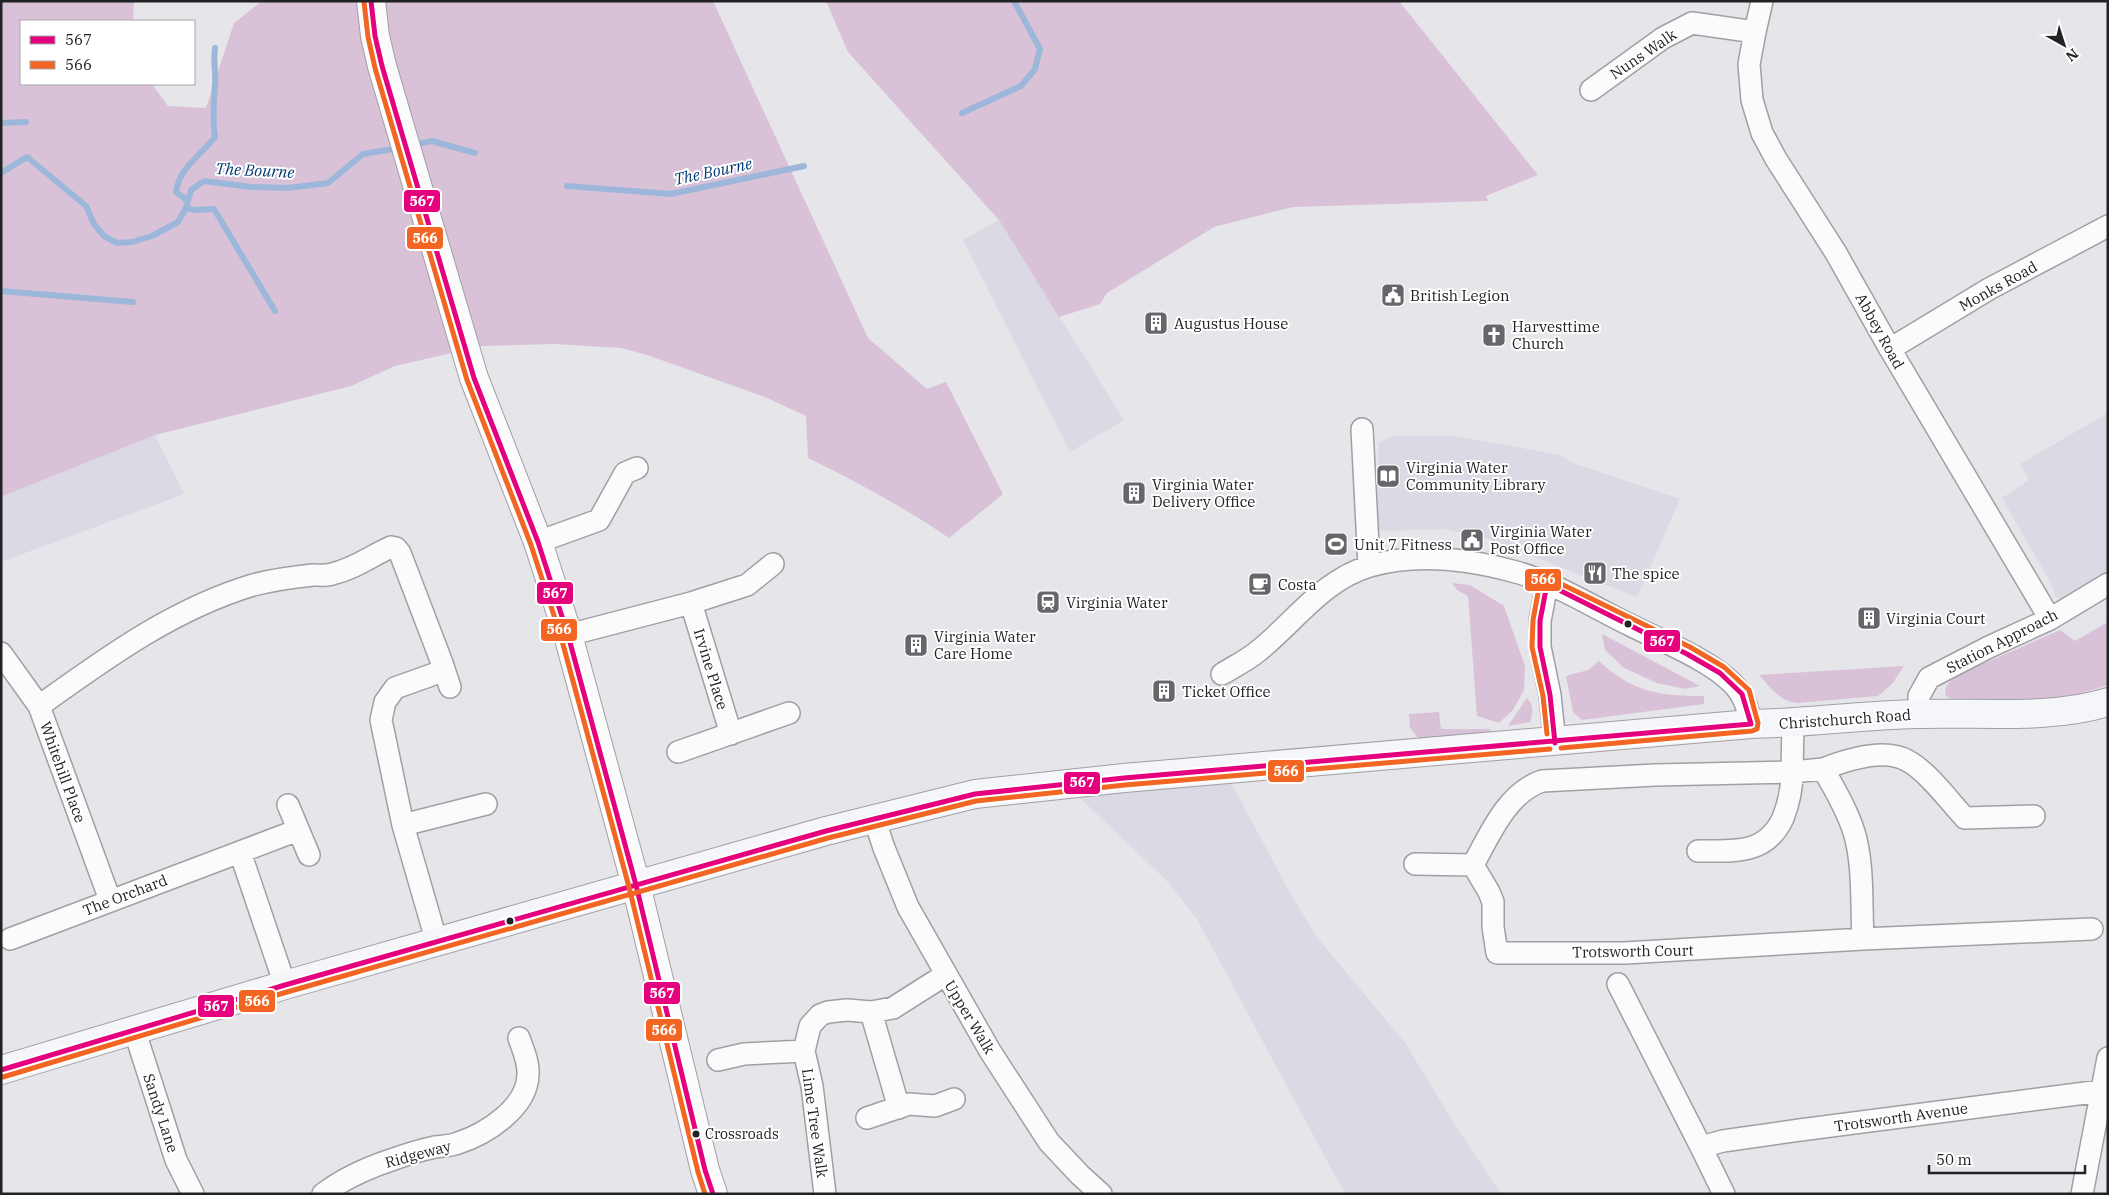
<svg xmlns="http://www.w3.org/2000/svg" width="2109" height="1195" font-family="'IBM Plex Serif',serif">
<style>
.built{fill:#dad9e4}
.green{fill:#d9c2d8}
.lines{fill:none;stroke-linecap:round;stroke-linejoin:round}
.stream{stroke:#9cb7da;stroke-width:6}
.minor-casing{stroke:#a0a0a4;stroke-width:24}
.tertiary-casing{stroke:#a0a0a4;stroke-width:30}
.secondary-casing{stroke:#a0a0a4;stroke-width:30}
.minor{stroke:#fbfbfc;stroke-width:21}
.tertiary{stroke:#fbfbfc;stroke-width:28}
.secondary{stroke:#f5f6f9;stroke-width:28}
.bus-1-casing{stroke:#fff;stroke-width:9}
.bus-2-casing{stroke:#fff;stroke-width:9}
.bus-1{stroke:#e5007d;stroke-width:5}
.bus-2{stroke:#f26522;stroke-width:5}
.bus-dot{fill:#222225;stroke:#fff;stroke-width:2}
.labels{text-anchor:middle;dominant-baseline:central;stroke-width:4;stroke-linejoin:round;paint-order:stroke}
.bus-label{font-size:14px;fill:#222225;stroke:#fff;text-anchor:start}
.street-label{font-size:15px;fill:#222225;stroke:#fff}
.poi-label{font-size:15px;fill:#222225;stroke:#fff;text-anchor:start}
.water-label{font-size:16px;font-style:italic;fill:#003a73;stroke:#fff}
.line-badge{stroke:#fff;stroke-width:2}
.badge-label{font-size:14px;text-anchor:middle;font-weight:bold;fill:#fff}
</style>
<rect width="100%" height="100%" fill="#e5e5ea"/>
<path class="built" d="M 999,220 L 1124,420 L 1070,452 L 963,240 Z
M 2108,413 L 2108,577 L 2066,601 L 2055,597 L 2053,587 L 2002,498 L 2029,480 L 2020,464 Z
M 155,435 L 184,494 L 1,562 L 1,497 Z
M 1393,436 L 1455,436 L 1560,455 L 1576,464 L 1680,499 L 1637,597 L 1489,539 L 1445,529 L 1375,531 L 1379,443 Z
M 1230,781 L 1289,891 L 1316,936 L 1405,1043 L 1455,1125 L 1501,1194 L 1345,1194 L 1197,919 L 1166,880 L 1079,797 Z"/>
<path class="green" d="M 1,1 L 134,1 L 133,21 L 21,21 L 21,84 L 152,84 L 168,106 L 206,108 L 234,23 L 262,1 L 713,1 L 868,338 L 927,389 L 946,382 L 1003,494 L 949,538 C 904,507 857,482 808,458 L 806,416 L 765,397 L 650,356 L 622,348 L 554,344 L 482,346 L 395,366 L 351,386 L 155,435 L 1,497 Z
M 826,1 L 1399,1 L 1538,175 L 1486,196 L 1488,201 L 1293,207 L 1214,227 L 1107,293 L 1100,304 L 1059,317 L 999,220 L 848,52 Z
M 1452,583 L 1470,585 L 1504,606 L 1525,666 L 1524,690 L 1513,710 L 1499,723 L 1477,716 L 1468,596 L 1457,590 Z
M 2108,622 L 2108,685 C 2068,699 2028,702 1986,701 C 1971,701 1956,704 1945,695 C 1945,683 1953,678 1962,673 L 2060,630 L 2075,641 Z
M 1602,634 L 1700,686 L 1685,689 L 1657,683 L 1624,668 L 1605,650 Z
M 1599,661 C 1634,693 1659,696 1704,696 L 1704,704 L 1582,720 L 1573,712 L 1566,676 L 1588,670 Z
M 1904,666 L 1892,684 L 1878,696 L 1797,703 C 1779,701 1770,687 1759,675 Z
M 1527,698 C 1534,705 1533,713 1530,722 L 1508,726 Z
M 1439,712 L 1441,729 L 1491,729 L 1487,734 L 1418,738 L 1410,728 L 1409,714 Z"/>
<g class="lines">
<path class="stream" d="M 962,113 L 1021,86 L 1035,69 L 1040,49 L 1014,1
M 1,123 L 26,122
M 411,145 L 432,141 L 475,153
M 1,173 L 27,157 L 86,206 L 94,224 L 104,236 L 117,243 L 132,242 L 152,236 L 178,222 L 186,208 L 191,190 L 204,181 L 251,187 L 288,188 L 328,183 L 363,154 L 399,148
M 567,186 L 671,194 L 804,166
M 188,201 L 176,192 C 179,168 201,155 215,137 C 212,119 214,102 215,84 C 216,71 213,62 215,48
M 186,208 L 195,210 L 214,209 L 275,311
M 1,291 L 133,302"/>
<g class="minor-casing">
<path id="minor" d="M 1755,32 L 1749,64 L 1752,100 L 1762,133 L 1776,159 L 1836,253 L 1890,349 L 2050,619
M 1591,90 L 1663,38 L 1692,23 L 1755,32 L 1762,1
M 1890,349 L 1989,289 L 2108,226
M 1362,429 L 1369,566
M 538,542 L 599,520 L 625,473 L 637,468
M 1547,584 L 1540,621 L 1540,647 L 1550,695 L 1555,743
M 691,603 L 731,734
M 568,635 L 691,603 L 747,585 L 773,564
M 1,653 L 39,706 L 110,900
M 442,663 L 450,687
M 1222,674 C 1233,667 1246,661 1257,652 C 1294,623 1322,580 1370,566 C 1415,553 1467,559 1512,571 C 1552,581 1591,606 1628,624 C 1659,640 1709,659 1733,684 C 1744,695 1748,709 1751,724
M 39,706 C 106,658 173,609 253,585 C 272,580 294,577 313,575 C 319,575 326,576 332,574 C 354,569 371,556 391,547 L 396,548 L 400,553 L 442,663 L 441,669 L 437,673 L 395,688 L 385,702 L 381,720 L 403,825 L 437,943
M 1919,714 L 1919,696 L 1929,678 L 1989,647 L 2050,619 L 2108,584
M 678,752 L 789,713
M 1823,769 C 1846,760 1885,747 1908,761 C 1927,771 1950,802 1965,818 L 2034,816
M 288,805 L 309,855
M 874,818 L 884,848 L 908,907 L 990,1051 L 1049,1142 L 1080,1175 L 1101,1194
M 403,825 L 486,804
M 1698,851 C 1734,851 1766,855 1783,818 C 1789,803 1792,788 1792,772 L 1655,775 L 1542,781 C 1507,793 1490,834 1473,865 L 1489,892 L 1493,902 L 1493,927 L 1497,953 L 1625,953 L 1863,939 C 1861,904 1864,865 1854,832 C 1847,810 1835,789 1823,769 L 1792,772 L 1793,723
M 240,852 L 298,830
M 1415,864 L 1473,865
M 10,939 L 240,852 L 285,985
M 1863,939 L 2092,929
M 1618,984 L 1701,1147
M 871,1012 L 899,1108
M 134,1029 L 176,1160 L 193,1194
M 718,1060 L 744,1054 L 804,1051
M 867,1118 L 909,1104 L 935,1106 L 954,1099
M 323,1194 C 343,1179 367,1168 391,1160 C 405,1155 421,1150 435,1147 C 443,1146 451,1146 458,1143 C 486,1134 527,1108 528,1075 C 529,1062 523,1050 519,1038
M 825,1194 L 812,1086 L 804,1051 L 810,1026 L 820,1015 L 828,1012 L 847,1010 L 871,1012 L 893,1008 L 945,975
M 1724,1194 L 1701,1147 L 1723,1141 L 1800,1130 L 2101,1091
M 2082,1194 L 2108,1058"/>
</g>
<g class="tertiary-casing">
<path id="tertiary" d="M 371,1 L 375,36 L 382,66 L 474,378 L 538,542 L 568,635 L 636,885 L 705,1170 L 713,1194"/>
</g>
<g class="secondary-casing">
<path id="secondary" d="M 1,1070 L 285,985 L 826,831 L 975,794 L 1124,778 L 1751,724 C 1807,723 1862,715 1918,714 C 1979,712 2050,720 2108,702"/>
</g>
<use href="#minor" class="minor"/>
<use href="#tertiary" class="tertiary"/>
<use href="#secondary" class="secondary"/>
<g class="bus-1-casing">
<path id="bus-1" d="M 371,1 L 375,36 L 382,66 L 474,378 L 538,542 L 568,635 L 636,885 L 705,1170 L 713,1194
M 1547,584 L 1687,654 L 1720,673 L 1742,694 L 1751,724
M 1547,584 L 1540,621 L 1540,647 L 1550,695 L 1555,743
M 1,1070 L 285,985 L 826,831 L 975,794 L 1124,778 L 1751,724"/>
</g>
<g class="bus-2-casing">
<path id="bus-2" d="M 364,2 L 368,37 L 375,68 L 467,380 L 531,545 L 561,637 L 629,887 L 698,1172 L 705,1194
M 1547,734 L 1543,696 L 1532,647 L 1533,620 L 1540,582 L 1547,577 L 1690,647 L 1724,667 L 1749,690 L 1758,723 L 1757,729 L 1752,731 L 1561,748
M 3,1077 L 287,992 L 828,838 L 976,801 L 1125,785 L 1550,749"/>
</g>
<use href="#bus-1" class="bus-1"/>
<use href="#bus-2" class="bus-2"/>
</g>
<defs>
<g id="civic-square" transform="scale(1.25)"><rect x="-9" y="-9" width="18" height="18" rx="4" fill="#66666a" stroke="#fff"/><path d="M-.6-6.5H3V-4.5H.6V-3L4-1V1h2V6H-6V1h2V-1L-.6-3ZM-1.2 2.5V6h2.4V2.5Z" fill="#fff"/></g>
<g id="building-square" transform="scale(1.25)"><rect x="-9" y="-9" width="18" height="18" rx="4" fill="#66666a" stroke="#fff"/><path d="M-4-6H4V6H1V3H-1V6H-4ZM-2.5-4.3h1.7v1.8h-1.7ZM.8-4.3h1.7v1.8H.8ZM-2.5-1h1.7V.8h-1.7ZM.8-1h1.7V.8H.8Z" fill="#fff"/></g>
<g id="church-square" transform="scale(1.25)"><rect x="-9" y="-9" width="18" height="18" rx="4" fill="#66666a" stroke="#fff"/><path d="M-1.2-6h2.4v3.5h3.3v2.4h-3.3V6h-2.4V-.1h-3.3v-2.4h3.3Z" fill="#fff"/></g>
<g id="library-square" transform="scale(1.25)"><rect x="-9" y="-9" width="18" height="18" rx="4" fill="#66666a" stroke="#fff"/><path d="M-6-4Q-3-5.5-.7-3.5V5Q-3 3-6 4ZM6-4Q3-5.5 .7-3.5V5Q3 3 6 4Z" fill="#fff"/></g>
<g id="stadium-square" transform="scale(1.25)"><rect x="-9" y="-9" width="18" height="18" rx="4" fill="#66666a" stroke="#fff"/><path d="M0-5a6.5 5 0 1 0 0 10a6.5 5 0 1 0 0-10ZM-3.5-1.8h7v3.6h-7Z" fill="#fff"/></g>
<g id="restaurant-square" transform="scale(1.25)"><rect x="-9" y="-9" width="18" height="18" rx="4" fill="#66666a" stroke="#fff"/><path d="M-5-6h1v4h1v-4h1v4h1v-4h1v5L-1.5 .5V6h-2V.5L-5-1ZM5-6V6H3V1.5H1.5Q1.5-4 5-6Z" fill="#fff"/></g>
<g id="cafe-square" transform="scale(1.25)"><rect x="-9" y="-9" width="18" height="18" rx="4" fill="#66666a" stroke="#fff"/><path d="M-5.5-4.5H6V0H3Q3 3.5 0 3.5H-2.5Q-5.5 3.5-5.5 0ZM3-3.2v2h1.7v-2ZM-6 4.5H4V6H-6Z" fill="#fff"/></g>
<g id="station-square" transform="scale(1.25)"><rect x="-9" y="-9" width="18" height="18" rx="4" fill="#66666a" stroke="#fff"/><path d="M-3-6H3Q5-6 5-4V2Q5 4 3 4L4.5 6H3L1.5 4h-3L-3 6H-4.5L-3 4Q-5 4-5 2V-4Q-5-6-3-6ZM-3.5-4v3h7v-3ZM-3.5 1v1.5H-2V1ZM2 1v1.5H3.5V1Z" fill="#fff"/></g>
</defs>
<g fill-rule="evenodd">
<use href="#civic-square" x="1393" y="295"/>
<use href="#building-square" x="1156" y="323"/>
<use href="#church-square" x="1494" y="335"/>
<use href="#library-square" x="1388" y="476"/>
<use href="#building-square" x="1134" y="493"/>
<use href="#civic-square" x="1472" y="540"/>
<use href="#stadium-square" x="1336" y="544"/>
<use href="#restaurant-square" x="1595" y="573"/>
<use href="#cafe-square" x="1260" y="584"/>
<use href="#station-square" x="1048" y="602"/>
<use href="#building-square" x="1869" y="618"/>
<use href="#building-square" x="916" y="645"/>
<use href="#building-square" x="1164" y="691"/>
</g>
<g class="bus-dot">
<circle cx="1628" cy="624" r="4.5"/>
<circle cx="510" cy="921" r="4.5"/>
<circle cx="696" cy="1134" r="4.5"/>
</g>
<g class="labels">
<g class="bus-label">
<text x="705" y="1134">Crossroads</text>
</g>
<g class="street-label">
<text transform="translate(1643 54) rotate(-34)">Nuns Walk</text>
<text transform="translate(1998 286) rotate(-29)">Monks Road</text>
<text transform="translate(1880 331) rotate(61)">Abbey Road</text>
<text transform="translate(2002 641) rotate(-27)">Station Approach</text>
<text transform="translate(711 669) rotate(73)">Irvine Place</text>
<text transform="translate(1845 719) rotate(-4)">Christchurch Road</text>
<text transform="translate(63 772) rotate(70)">Whitehill Place</text>
<text transform="translate(125 895) rotate(-21)">The Orchard</text>
<text transform="translate(1633 951) rotate(-1)">Trotsworth Court</text>
<text transform="translate(970 1017) rotate(59)">Upper Walk</text>
<text transform="translate(161 1113) rotate(72)">Sandy Lane</text>
<text transform="translate(1901 1117) rotate(-8)">Trotsworth Avenue</text>
<text transform="translate(815 1123) rotate(82)">Lime Tree Walk</text>
<text transform="translate(418 1154) rotate(-15)">Ridgeway</text>
</g>
<g class="poi-label">
<text x="1410" y="295">British Legion</text>
<text x="1174" y="323">Augustus House</text>
<text x="1512" y="326">Harvesttime<tspan x="1512" dy="17">Church</tspan></text>
<text x="1406" y="467">Virginia Water<tspan x="1406" dy="17">Community Library</tspan></text>
<text x="1152" y="484">Virginia Water<tspan x="1152" dy="17">Delivery Office</tspan></text>
<text x="1490" y="531">Virginia Water<tspan x="1490" dy="17">Post Office</tspan></text>
<text x="1354" y="544">Unit 7 Fitness</text>
<text x="1612" y="573">The spice</text>
<text x="1278" y="584">Costa</text>
<text x="1066" y="602">Virginia Water</text>
<text x="1886" y="618">Virginia Court</text>
<text x="934" y="636">Virginia Water<tspan x="934" dy="17">Care Home</tspan></text>
<text x="1182" y="691">Ticket Office</text>
</g>
<g class="water-label">
<text transform="translate(255 170) rotate(3)">The Bourne</text>
<text transform="translate(713 171) rotate(-12)">The Bourne</text>
</g>
</g>
<g class="line-badge">
<rect x="403" y="189" width="38" height="24" rx="5" fill="#e5007d"/>
<rect x="406" y="226" width="38" height="24" rx="5" fill="#f26522"/>
<rect x="1524" y="568" width="38" height="24" rx="5" fill="#f26522"/>
<rect x="536" y="581" width="38" height="24" rx="5" fill="#e5007d"/>
<rect x="540" y="618" width="38" height="24" rx="5" fill="#f26522"/>
<rect x="1643" y="629" width="38" height="24" rx="5" fill="#e5007d"/>
<rect x="1267" y="759" width="38" height="24" rx="5" fill="#f26522"/>
<rect x="1063" y="771" width="38" height="24" rx="5" fill="#e5007d"/>
<rect x="643" y="981" width="38" height="24" rx="5" fill="#e5007d"/>
<rect x="238" y="989" width="38" height="24" rx="5" fill="#f26522"/>
<rect x="197" y="994" width="38" height="24" rx="5" fill="#e5007d"/>
<rect x="645" y="1018" width="38" height="24" rx="5" fill="#f26522"/>
</g>
<g class="badge-label">
<text x="422" y="206">567</text>
<text x="425" y="243">566</text>
<text x="1543" y="584">566</text>
<text x="555" y="598">567</text>
<text x="559" y="634">566</text>
<text x="1662" y="646">567</text>
<text x="1286" y="776">566</text>
<text x="1082" y="787">567</text>
<text x="662" y="998">567</text>
<text x="257" y="1006">566</text>
<text x="216" y="1011">567</text>
<text x="664" y="1035">566</text>
</g>
<rect width="2109" height="1195" fill="none" stroke="#222225" stroke-width="5"/>
<rect x="20" y="20" width="175" height="65" fill="#ffffff" stroke="#a7a7a8"/>
<rect x="30" y="36" width="25" height="8" fill="#e5007d" stroke="#a7a7a8"/>
<text x="65" y="45" font-size="15" fill="#222225">567</text>
<rect x="30" y="61" width="25" height="8" fill="#f26522" stroke="#a7a7a8"/>
<text x="65" y="70" font-size="15" fill="#222225">566</text>
<g transform="translate(2064 45) rotate(141)" stroke="#ffffff" stroke-width="4" paint-order="stroke">
<path d="M0-4L9 19L0 12L-9 19Z" fill="#222225"/>
<text y="-8" font-size="14" font-weight="bold" text-anchor="middle" fill="#222225">N</text>
</g>
<path d="M1929 1165v8h156v-8" fill="none" stroke="#222225" stroke-width="2.5"/>
<text x="1936" y="1165" font-size="15" fill="#222225" stroke="#ffffff" stroke-width="4" paint-order="stroke">50 m</text>
</svg>
